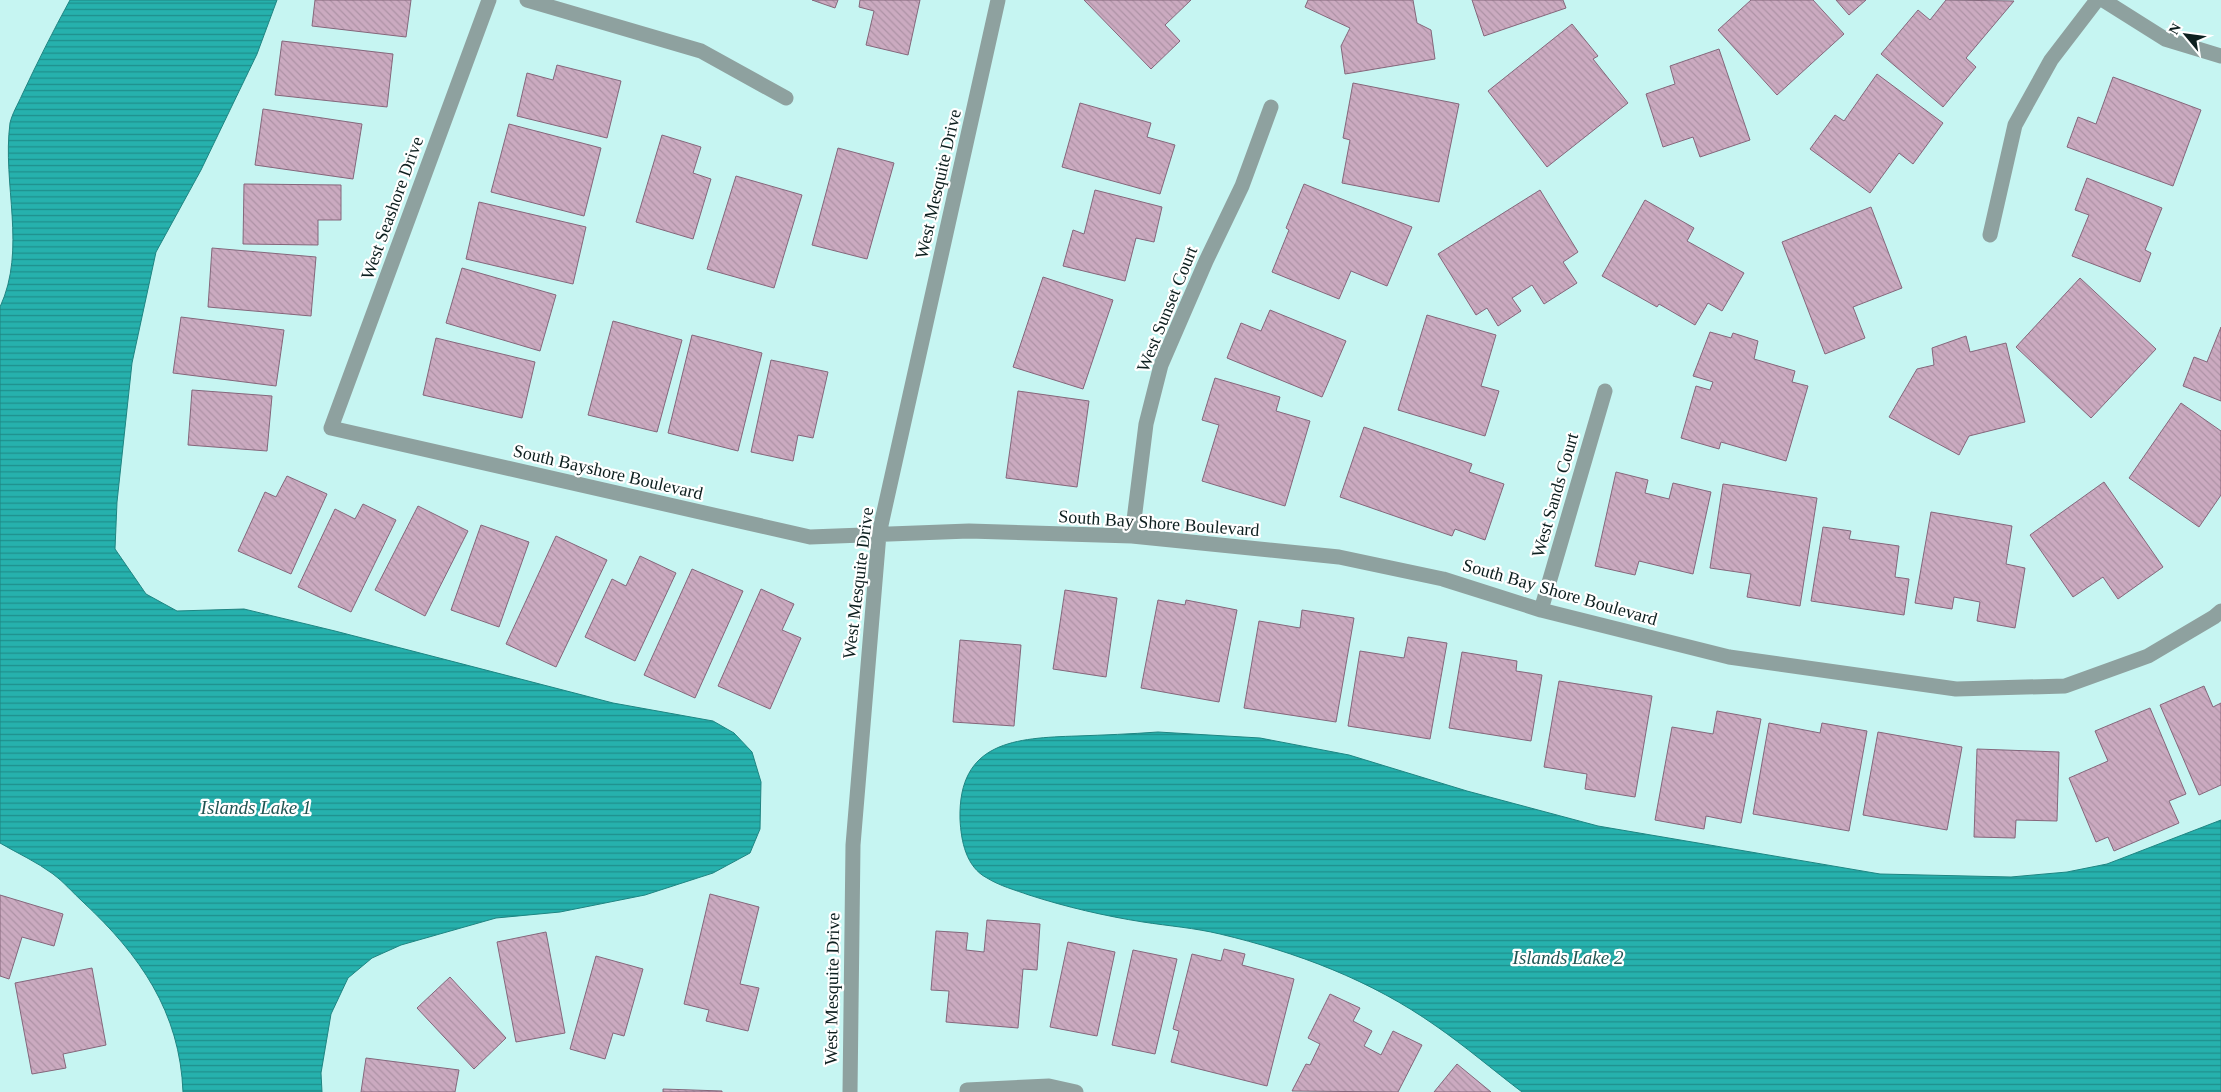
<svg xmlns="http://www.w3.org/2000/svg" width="2221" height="1092" font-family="'Times New Roman',serif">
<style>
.water{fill:url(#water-rules);stroke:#1e8582}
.building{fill:url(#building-back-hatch);stroke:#84677b}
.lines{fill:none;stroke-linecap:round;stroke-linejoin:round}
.minor{stroke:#8ea19f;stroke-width:15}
.labels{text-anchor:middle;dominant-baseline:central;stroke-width:4.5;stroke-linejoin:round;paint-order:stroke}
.street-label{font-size:18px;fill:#0d1f1f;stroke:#fff}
.water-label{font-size:19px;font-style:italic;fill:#1f5553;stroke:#fff}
</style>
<defs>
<pattern id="water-rules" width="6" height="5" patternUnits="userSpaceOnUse" patternTransform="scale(1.25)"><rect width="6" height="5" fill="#26b1ad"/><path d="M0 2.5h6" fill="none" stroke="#1f8f8c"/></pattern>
<pattern id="building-back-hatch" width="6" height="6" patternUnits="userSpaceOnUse" patternTransform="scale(1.25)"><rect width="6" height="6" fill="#cbaac0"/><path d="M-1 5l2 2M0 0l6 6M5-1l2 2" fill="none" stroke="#ad92a5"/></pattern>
</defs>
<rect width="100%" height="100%" fill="#c6f5f2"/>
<path class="water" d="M 70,0 L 277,0 L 257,54 L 201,170 L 156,252 L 132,363 L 117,502 L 115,549 L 146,594 L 177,611 L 244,609 L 335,631 L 613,703 L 713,721 L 734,733 L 752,752 L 761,782 L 760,829 L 750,853 L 713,873 L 645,895 L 560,912 L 496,918 L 401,945 L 372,958 L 348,978 L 331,1014 L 321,1073 L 322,1092 L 183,1092 C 180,1012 140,955 83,902 C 73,893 64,882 53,874 C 37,862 17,853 0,843 L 0,307 C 27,249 2,184 10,123 C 12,114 18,104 22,95 C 37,63 53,31 70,0 Z
M 1158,732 L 1260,738 L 1349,755 L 1467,791 L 1598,826 L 1880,874 L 2011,877 L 2067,872 L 2107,864 L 2221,820 L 2221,1092 L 1522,1092 C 1493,1070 1465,1046 1436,1026 C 1371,980 1296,952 1220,934 C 1195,928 1169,926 1143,922 C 1105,916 1066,907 1029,895 C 1015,890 1000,886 987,878 C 966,867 961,841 960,819 C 958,741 1016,738 1077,736 C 1104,735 1131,734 1158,732 Z"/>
<path class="building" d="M 315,0 L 411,0 L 406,37 L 312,26 Z
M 812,0 L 838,0 L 835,8 Z
M 860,0 L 920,0 L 908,55 L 866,45 L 874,11 L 859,7 Z
M 1084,0 L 1191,0 L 1165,25 L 1180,41 L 1151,69 Z
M 1308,0 L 1413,0 L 1417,23 L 1431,30 L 1435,59 L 1345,74 L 1341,46 L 1350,28 L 1305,7 Z
M 1472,0 L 1563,0 L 1566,8 L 1484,36 Z
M 1751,0 L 1813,0 L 1844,34 L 1777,95 L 1718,30 Z
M 1836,0 L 1866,0 L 1849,15 Z
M 1946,0 L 2014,1 L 1966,58 L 1976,67 L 1943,107 L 1881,54 L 1918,10 L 1930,20 Z
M 1572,24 L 1598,56 L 1593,59 L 1628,103 L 1547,167 L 1488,91 Z
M 282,41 L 393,54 L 387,107 L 275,95 Z
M 1719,49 L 1750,140 L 1700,157 L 1693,137 L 1663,147 L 1646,94 L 1675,84 L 1670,66 Z
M 557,65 L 621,81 L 607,138 L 517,116 L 527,73 L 553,80 Z
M 1877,74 L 1943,123 L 1913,164 L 1899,153 L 1870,193 L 1810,149 L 1835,115 L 1844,121 Z
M 2113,77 L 2201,110 L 2173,186 L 2067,147 L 2078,117 L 2096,124 Z
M 1353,83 L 1459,104 L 1439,202 L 1342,183 L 1350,140 L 1343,138 Z
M 1080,103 L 1151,123 L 1147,137 L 1175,145 L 1160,194 L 1062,167 Z
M 263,109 L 362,124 L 353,179 L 255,165 Z
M 509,124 L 601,148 L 584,216 L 491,192 Z
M 662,135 L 701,147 L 693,173 L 711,179 L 693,239 L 636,222 Z
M 838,148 L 894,163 L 867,259 L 812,245 Z
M 736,176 L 802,195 L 774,288 L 707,269 Z
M 2087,178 L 2162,208 L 2145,250 L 2151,253 L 2140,282 L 2072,256 L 2089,215 L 2075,210 Z
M 244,184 L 341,185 L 341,220 L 318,220 L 318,245 L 243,244 Z
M 1304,184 L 1412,227 L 1387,286 L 1351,271 L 1339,299 L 1272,272 L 1289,230 L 1286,228 Z
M 1095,190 L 1162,207 L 1154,242 L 1136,238 L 1125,281 L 1063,266 L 1073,230 L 1084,234 Z
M 1540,190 L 1578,252 L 1563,262 L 1577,283 L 1544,304 L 1532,285 L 1512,298 L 1521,311 L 1498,326 L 1487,308 L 1476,315 L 1438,254 Z
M 1645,200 L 1694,228 L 1687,241 L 1744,273 L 1722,311 L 1708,303 L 1695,325 L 1659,304 L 1657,307 L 1602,276 Z
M 479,202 L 586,227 L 573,284 L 466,259 Z
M 1871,207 L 1902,288 L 1853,307 L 1865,338 L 1825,354 L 1782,242 Z
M 212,248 L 316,257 L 311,316 L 208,307 Z
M 462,268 L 556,295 L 540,351 L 446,323 Z
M 1043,277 L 1113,300 L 1083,389 L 1013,367 Z
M 2080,278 L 2156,349 L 2091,418 L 2016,347 Z
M 1270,310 L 1346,341 L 1322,397 L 1227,358 L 1241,323 L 1261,331 Z
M 1427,315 L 1496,335 L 1481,386 L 1499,391 L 1485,436 L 1398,410 Z
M 181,317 L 284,330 L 276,386 L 173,373 Z
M 613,321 L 682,340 L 657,432 L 588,415 Z
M 2221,327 L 2221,401 L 2183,386 L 2194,357 L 2207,362 Z
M 1710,332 L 1731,338 L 1733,333 L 1758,341 L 1754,359 L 1795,371 L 1792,382 L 1808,386 L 1786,461 L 1721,442 L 1719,449 L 1681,438 L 1696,386 L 1710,390 L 1713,382 L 1693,376 Z
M 692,335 L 762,353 L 738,451 L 668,433 Z
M 1966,336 L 1970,352 L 2006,343 L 2025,422 L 1969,436 L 1959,455 L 1889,417 L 1917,369 L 1934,365 L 1932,348 Z
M 436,338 L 535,362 L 522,418 L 423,395 Z
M 771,360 L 828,372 L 813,438 L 798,435 L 793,461 L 751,452 Z
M 1215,378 L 1280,397 L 1276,411 L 1310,421 L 1285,506 L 1202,481 L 1219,425 L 1202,420 Z
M 192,390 L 272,396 L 267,451 L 188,445 Z
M 1018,391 L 1089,401 L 1077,487 L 1006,478 Z
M 2181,403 L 2221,431 L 2221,495 L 2199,527 L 2129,478 Z
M 1364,427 L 1472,464 L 1469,472 L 1504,484 L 1485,540 L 1455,529 L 1452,536 L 1340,497 Z
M 1616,472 L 1648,480 L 1645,493 L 1669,499 L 1673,483 L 1711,492 L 1693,574 L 1639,561 L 1635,575 L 1595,566 Z
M 287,476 L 327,494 L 291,574 L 238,551 L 265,492 L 276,497 Z
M 2104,482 L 2163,567 L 2118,599 L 2103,577 L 2073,597 L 2030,535 Z
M 1723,484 L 1817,498 L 1800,606 L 1747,597 L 1751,574 L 1710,568 Z
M 363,504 L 396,520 L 351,612 L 298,587 L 335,509 L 355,519 Z
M 418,506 L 468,531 L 425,616 L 375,590 Z
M 1931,512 L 2012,526 L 2006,564 L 2025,568 L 2015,628 L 1977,621 L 1980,602 L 1954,597 L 1952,609 L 1915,603 Z
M 481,525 L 529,542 L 499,627 L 451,610 Z
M 1823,527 L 1851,531 L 1849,539 L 1899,546 L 1895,577 L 1909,579 L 1904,615 L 1811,601 Z
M 556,536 L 607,560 L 556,667 L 506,644 Z
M 640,556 L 676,573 L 635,661 L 585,637 L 612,579 L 626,586 Z
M 692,569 L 743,591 L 695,698 L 644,675 Z
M 761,589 L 794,604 L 782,630 L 801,638 L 770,709 L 718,686 Z
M 1065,590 L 1117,598 L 1106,677 L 1053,669 Z
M 1158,600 L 1185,605 L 1186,600 L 1237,610 L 1219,702 L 1141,688 Z
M 1302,610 L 1354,618 L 1336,722 L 1244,708 L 1259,621 L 1300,628 Z
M 1408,637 L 1447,643 L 1430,739 L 1348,726 L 1360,651 L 1404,658 Z
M 960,640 L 1021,645 L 1014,726 L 953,722 Z
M 1462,652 L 1517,661 L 1516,671 L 1542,675 L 1531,741 L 1449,728 Z
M 1559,681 L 1652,696 L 1635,797 L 1585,789 L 1587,774 L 1544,767 Z
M 2204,686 L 2213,707 L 2221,703 L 2221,785 L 2199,795 L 2160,705 Z
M 2150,708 L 2186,794 L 2169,801 L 2179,823 L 2114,851 L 2108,837 L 2096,842 L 2069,778 L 2108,761 L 2095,731 Z
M 1717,711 L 1761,719 L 1741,823 L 1706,816 L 1704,829 L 1655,820 L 1672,727 L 1713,734 Z
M 1769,723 L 1820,733 L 1822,723 L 1867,731 L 1849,831 L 1753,814 Z
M 1878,732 L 1962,747 L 1947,830 L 1863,815 Z
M 1977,749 L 2059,752 L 2057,821 L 2016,820 L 2015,838 L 1974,837 Z
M 710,894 L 759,907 L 740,984 L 759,988 L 748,1031 L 706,1021 L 709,1010 L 684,1004 Z
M 0,895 L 63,914 L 54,946 L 22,937 L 9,979 L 0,976 Z
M 987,920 L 1040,924 L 1037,970 L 1023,969 L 1018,1028 L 946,1022 L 949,991 L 931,990 L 936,931 L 968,933 L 966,950 L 984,952 Z
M 546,932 L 565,1033 L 516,1042 L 497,942 Z
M 1068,942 L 1115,952 L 1097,1036 L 1050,1027 Z
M 1224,949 L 1245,954 L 1242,965 L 1294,979 L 1267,1086 L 1171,1062 L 1179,1031 L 1173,1029 L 1192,954 L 1221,961 Z
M 1133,950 L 1177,959 L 1155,1054 L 1112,1045 Z
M 596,956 L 643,969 L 624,1036 L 613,1033 L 605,1059 L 570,1049 Z
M 92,968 L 106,1045 L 63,1054 L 66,1068 L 32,1074 L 15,983 Z
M 450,977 L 506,1038 L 474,1069 L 417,1008 Z
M 1330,994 L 1360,1008 L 1353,1021 L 1372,1031 L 1364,1046 L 1381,1055 L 1393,1031 L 1422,1045 L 1398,1092 L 1292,1091 L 1306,1064 L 1310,1065 L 1320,1044 L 1308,1038 Z
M 366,1058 L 459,1070 L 455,1092 L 361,1092 Z
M 1457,1064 L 1491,1092 L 1434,1092 Z
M 663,1089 L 722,1091 L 722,1092 L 663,1092 Z"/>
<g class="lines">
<path class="minor" d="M 489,0 L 331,428 L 810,537 L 969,531 L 1132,536 L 1339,557 L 1443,579 L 1541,610 L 1729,657 L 1956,689 L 2065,686 L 2148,656 L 2214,617 L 2221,611
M 527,0 L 701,51 L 786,98
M 2103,0 L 2165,39 L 2221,56
M 1990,235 L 2015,125 L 2051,60 L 2097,0
M 1132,536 L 1146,424 L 1161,365 L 1206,261 L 1242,186 L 1271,107
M 1541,610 L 1605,391
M 850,1092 L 853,845 L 879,534 L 998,0
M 967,1092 L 967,1090 L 1049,1086 L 1076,1092"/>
</g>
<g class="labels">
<g class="street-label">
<text transform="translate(938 184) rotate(-77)">West Mesquite Drive</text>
<text transform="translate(392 208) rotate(-70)">West Seashore Drive</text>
<text transform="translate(1167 309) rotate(-68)">West Sunset Court</text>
<text transform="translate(608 472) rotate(13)">South Bayshore Boulevard</text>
<text transform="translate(1555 495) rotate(-74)">West Sands Court</text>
<text transform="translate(1159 523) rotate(4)">South Bay Shore Boulevard</text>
<text transform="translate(858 583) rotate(-83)">West Mesquite Drive</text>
<text transform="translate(1560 592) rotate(16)">South Bay Shore Boulevard</text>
<text transform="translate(832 989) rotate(-89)">West Mesquite Drive</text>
</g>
<g class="water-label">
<text x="256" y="807">Islands Lake 1</text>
<text x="1568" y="957">Islands Lake 2</text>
</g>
</g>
<g transform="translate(2186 35) rotate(299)" stroke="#ffffff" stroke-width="4" paint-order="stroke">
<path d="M0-4L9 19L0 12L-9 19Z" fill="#0d1f1f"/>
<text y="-8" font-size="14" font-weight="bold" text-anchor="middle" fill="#0d1f1f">N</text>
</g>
</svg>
